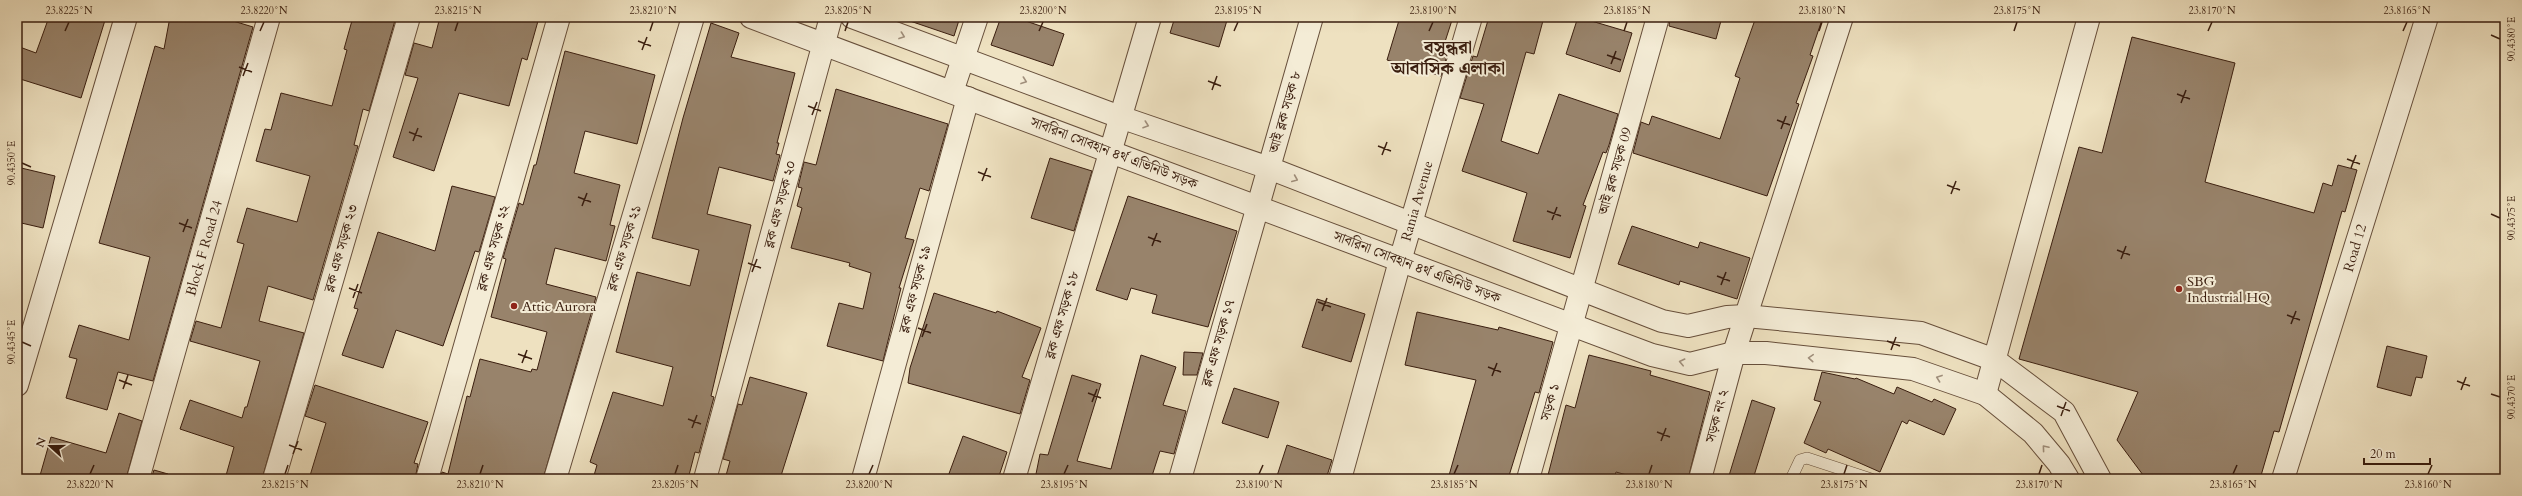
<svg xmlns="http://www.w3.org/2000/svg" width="2522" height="496" font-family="Cardo,'Noto Serif Bengali',serif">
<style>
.building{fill:#98836b;stroke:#3a1e0f}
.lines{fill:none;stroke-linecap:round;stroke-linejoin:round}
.service-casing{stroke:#674f3b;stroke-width:12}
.minor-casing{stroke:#674f3b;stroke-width:24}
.tertiary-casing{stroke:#674f3b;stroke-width:24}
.service{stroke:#f4ecd6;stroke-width:11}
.minor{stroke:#f4ecd6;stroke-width:22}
.tertiary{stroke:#f4ecd6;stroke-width:22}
.oneway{stroke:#a08f7c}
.ticks{fill:none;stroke:#3a1e0f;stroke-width:1.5}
.poi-dot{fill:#8f2418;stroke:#f4ecd6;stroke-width:1.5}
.labels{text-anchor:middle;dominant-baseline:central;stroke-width:4;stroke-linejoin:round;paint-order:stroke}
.street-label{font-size:14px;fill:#3a1e0f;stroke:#f4ecd6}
.poi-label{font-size:14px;fill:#3a1e0f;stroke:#f4ecd6;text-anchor:start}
.district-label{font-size:18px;font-weight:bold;fill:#3a1e0f;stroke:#f4ecd6}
.neatline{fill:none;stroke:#3a1e0f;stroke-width:1.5}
.ticks-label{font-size:10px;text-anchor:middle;fill:#3a1e0f}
</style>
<rect width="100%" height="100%" fill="#eee1c0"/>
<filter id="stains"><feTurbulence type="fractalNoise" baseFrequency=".005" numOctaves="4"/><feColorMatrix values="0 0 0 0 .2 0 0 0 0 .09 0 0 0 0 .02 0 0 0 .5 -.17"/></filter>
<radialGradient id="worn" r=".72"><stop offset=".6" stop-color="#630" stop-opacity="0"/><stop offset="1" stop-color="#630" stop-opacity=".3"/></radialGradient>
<path class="building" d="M 49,17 L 106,17 L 81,98 L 17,78 L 17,46 L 36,53 Z
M 170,17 L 220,17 L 253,27 L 153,381 L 118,372 L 107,410 L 66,398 L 77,359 L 69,357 L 79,325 L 129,340 L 150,257 L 99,243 L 155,46 L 164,49 Z
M 353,17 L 396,17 L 369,111 L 363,109 L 354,145 L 358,146 L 313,300 L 268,286 L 259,321 L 304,333 L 262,479 L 225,479 L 234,447 L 180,429 L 190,400 L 242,418 L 245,407 L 247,407 L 260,361 L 190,341 L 196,321 L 221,328 L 244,244 L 237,242 L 247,208 L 297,222 L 310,176 L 256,161 L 265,129 L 271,130 L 281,93 L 332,106 L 347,50 L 344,49 Z
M 440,17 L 523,17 L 538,21 L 527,60 L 522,58 L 509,106 L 459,93 L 434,171 L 393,157 L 418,78 L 405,75 L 414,43 L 432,48 Z
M 907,17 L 960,17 L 954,36 L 907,20 Z
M 1001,17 L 1014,17 L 1064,34 L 1053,66 L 991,45 Z
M 1175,17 L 1228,17 L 1219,47 L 1170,33 Z
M 1400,17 L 1453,17 L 1443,48 L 1449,49 L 1441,76 L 1387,60 Z
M 1489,17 L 1544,17 L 1534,54 L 1526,52 L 1501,141 L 1538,154 L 1559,94 L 1618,114 L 1609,145 L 1606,153 L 1603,152 L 1583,205 L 1586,206 L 1570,258 L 1513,241 L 1527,193 L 1462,171 L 1484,104 L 1460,98 L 1473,56 L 1477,57 Z
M 1578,17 L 1632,33 L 1620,72 L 1566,54 Z
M 1670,17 L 1722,17 L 1716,39 L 1669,26 Z
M 1756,17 L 1823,17 L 1810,55 L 1813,56 L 1796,103 L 1799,104 L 1767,196 L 1633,153 L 1641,122 L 1649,125 L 1652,116 L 1720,139 L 1740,78 L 1735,76 Z
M 711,23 L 739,33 L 731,57 L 795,73 L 777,143 L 779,143 L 776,154 L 780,155 L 773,181 L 719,167 L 707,214 L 751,225 L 711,396 L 714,397 L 699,453 L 695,452 L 688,479 L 593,479 L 597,465 L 590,462 L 613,392 L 663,406 L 673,367 L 616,352 L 637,272 L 690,286 L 699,250 L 652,238 L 683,118 Z
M 2132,37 L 2235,63 L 2205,182 L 2314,213 L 2323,183 L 2332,186 L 2338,165 L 2357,170 L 2345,212 L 2342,211 L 2279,432 L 2274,431 L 2260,479 L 2146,479 L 2117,440 L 2138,392 L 2019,359 L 2079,147 L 2102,153 Z
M 565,51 L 655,75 L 637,144 L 585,131 L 574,173 L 620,185 L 610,225 L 615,226 L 606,261 L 555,248 L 546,284 L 596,297 L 543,479 L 440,479 L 442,472 L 448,474 L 467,396 L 470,397 L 480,359 L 531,372 L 532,369 L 537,370 L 547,332 L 491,317 L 506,259 L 503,258 L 519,203 L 523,205 L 534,165 L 536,165 Z
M 836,89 L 948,124 L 929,191 L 920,188 L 905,238 L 914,240 L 899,288 L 901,288 L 883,361 L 827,346 L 839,303 L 863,309 L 871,273 L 849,266 L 850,263 L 791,248 L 802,208 L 797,206 L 802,188 L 798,187 L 804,162 L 816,165 Z
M 1050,158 L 1092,171 L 1074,231 L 1031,218 Z
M 17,167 L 55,176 L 43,228 L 17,222 Z
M 452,186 L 495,197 L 479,252 L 475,251 L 443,346 L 396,330 L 383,368 L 342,355 L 358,309 L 354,308 L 378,232 L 435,251 Z
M 1128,196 L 1237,231 L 1208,327 L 1152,313 L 1157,295 L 1131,288 L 1127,300 L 1096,290 Z
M 1632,226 L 1698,248 L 1700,242 L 1750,258 L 1737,299 L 1680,281 L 1679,285 L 1618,264 Z
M 934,293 L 996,313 L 997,311 L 1041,328 L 1022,377 L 1030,380 L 1020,414 L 908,383 L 910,368 Z
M 1317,299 L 1365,314 L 1351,362 L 1302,347 Z
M 1417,312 L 1498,330 L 1499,327 L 1553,342 L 1539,393 L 1535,392 L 1508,479 L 1448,479 L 1476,380 L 1405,365 Z
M 2387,346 L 2427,356 L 2422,378 L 2416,377 L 2411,396 L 2377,387 Z
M 1184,352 L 1203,353 L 1197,375 L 1183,375 Z
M 1141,355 L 1176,367 L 1163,405 L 1186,411 L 1174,454 L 1160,451 L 1151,479 L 1035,479 L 1040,454 L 1048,455 L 1072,375 L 1101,384 L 1077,461 L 1111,469 Z
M 1589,355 L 1651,371 L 1650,375 L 1710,392 L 1688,479 L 1641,479 L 1616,472 L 1614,479 L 1547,479 L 1566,405 L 1575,408 Z
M 1822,372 L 1855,379 L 1856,378 L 1894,394 L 1897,387 L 1932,402 L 1934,399 L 1956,409 L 1944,435 L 1909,420 L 1907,424 L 1902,421 L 1880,472 L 1828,449 L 1826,453 L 1804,443 L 1821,402 L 1814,400 Z
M 750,377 L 807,393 L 780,479 L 725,479 L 730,461 L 723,459 L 738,404 L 742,405 Z
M 315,385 L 428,422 L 414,463 L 418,464 L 415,479 L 309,479 L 326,423 L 305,416 Z
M 1234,388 L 1279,402 L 1268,438 L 1222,423 Z
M 1752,400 L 1775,408 L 1753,479 L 1728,479 Z
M 119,413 L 142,421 L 126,479 L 39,479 L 51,437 L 106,453 Z
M 963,436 L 1007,452 L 998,479 L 947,479 Z
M 1287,445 L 1332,460 L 1326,479 L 1276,479 Z
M 154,470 L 168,474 L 167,479 L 151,479 Z"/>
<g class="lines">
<g class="service-casing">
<path id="service" d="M 1791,479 L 1800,460 L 1807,458 L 1871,479"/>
</g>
<g class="minor-casing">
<path id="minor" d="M 952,92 L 977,17
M 1985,394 L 2089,17
M 138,479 L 269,17
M 274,479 L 409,17
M 427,479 L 559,17
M 555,479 L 693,17
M 705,479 L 831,17
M 863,479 L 968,98
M 1014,479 L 1150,17
M 1180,479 L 1312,17
M 1340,479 L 1400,261 L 1471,17
M 1528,479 L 1658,17
M 1700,479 L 1734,353 L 1842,17
M 2283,479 L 2427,17"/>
</g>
<g class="tertiary-casing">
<path id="tertiary" d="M 751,17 L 1652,355 L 1690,364 L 1734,353 L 1766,353 L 1913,369 L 1985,394 L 2033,433 L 2059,464 L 2068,479
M 852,17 L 1120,117 L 1269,168 L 1662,321 L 1688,326 L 1727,317 L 1746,316 L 1921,333 L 1995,360 L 2064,412 L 2100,479
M 17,385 L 126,17"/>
</g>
<use href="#service" class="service"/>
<use href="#minor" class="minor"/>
<use href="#tertiary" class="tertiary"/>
</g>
<defs><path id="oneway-chevron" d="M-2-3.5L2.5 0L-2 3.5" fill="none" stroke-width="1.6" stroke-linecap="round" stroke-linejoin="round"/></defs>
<g class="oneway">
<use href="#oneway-chevron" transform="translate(902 36) rotate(20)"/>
<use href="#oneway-chevron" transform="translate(1024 81) rotate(20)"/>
<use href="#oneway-chevron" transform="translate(1146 125) rotate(19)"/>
<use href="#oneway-chevron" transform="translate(1295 179) rotate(23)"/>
<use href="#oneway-chevron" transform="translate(1811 358) rotate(-176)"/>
<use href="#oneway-chevron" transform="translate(1682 362) rotate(-167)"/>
<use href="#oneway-chevron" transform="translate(1939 378) rotate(-160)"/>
<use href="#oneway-chevron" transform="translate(2045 448) rotate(-130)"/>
</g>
<path class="ticks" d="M 65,31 L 69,22M 260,31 L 264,22M 455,31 L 458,22M 650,31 L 653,22M 845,31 L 848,22M 1039,31 L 1043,22M 1234,31 L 1238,22M 1429,31 L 1433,22M 1624,31 L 1627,22M 1819,31 L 1822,22M 2014,31 L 2017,22M 2208,31 L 2212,22M 2403,31 L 2407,22M 2491,35 L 2500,39M 638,41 L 651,46M 642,50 L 647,37M 1607,55 L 1621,60M 1611,64 L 1616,51M 239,67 L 252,72M 243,76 L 248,63M 1208,81 L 1221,86M 1212,90 L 1217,76M 2177,94 L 2190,99M 2181,103 L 2186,90M 808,106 L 821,111M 812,115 L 817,102M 1777,120 L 1790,125M 1781,129 L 1786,116M 409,132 L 422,137M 413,141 L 418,128M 1378,146 L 1391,151M 1382,155 L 1387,142M 2347,159 L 2360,164M 22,163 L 31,167M 2351,168 L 2356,155M 978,172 L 991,177M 982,181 L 987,168M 1947,185 L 1960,190M 1951,194 L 1956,181M 578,197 L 591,202M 582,206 L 587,193M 1547,211 L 1561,216M 2491,214 L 2500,218M 1552,220 L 1557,207M 179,223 L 192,228M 183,232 L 188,219M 1148,237 L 1161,242M 1152,246 L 1157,233M 2117,250 L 2130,255M 2121,259 L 2126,246M 748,263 L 761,268M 752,272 L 757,259M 1717,276 L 1730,281M 1721,285 L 1726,272M 349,288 L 362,293M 353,298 L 358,284M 1318,302 L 1331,307M 1322,311 L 1327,298M 2287,315 L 2300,320M 2291,324 L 2296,311M 918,328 L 931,333M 922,337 L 927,324M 1887,341 L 1900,346M 22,342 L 31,346M 1891,350 L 1896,337M 518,354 L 532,359M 522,363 L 527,350M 1488,367 L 1501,372M 1492,376 L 1497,363M 119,380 L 132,385M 2457,381 L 2470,386M 123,389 L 128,375M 2461,390 L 2466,377M 1088,393 L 1101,398M 2491,394 L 2500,397M 1092,402 L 1097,389M 2057,406 L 2070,411M 2061,416 L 2066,402M 688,419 L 701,424M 692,428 L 697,415M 1657,432 L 1670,437M 1661,441 L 1666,428M 289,445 L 302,450M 293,454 L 298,441M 90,474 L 94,465M 285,474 L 288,465M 480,474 L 483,465M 675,474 L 678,465M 869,474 L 873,465M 1064,474 L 1068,465M 1259,474 L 1263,465M 1454,474 L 1458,465M 1649,474 L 1652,465M 1844,474 L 1847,465M 2039,474 L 2042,465M 2233,474 L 2237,465M 2428,474 L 2432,465"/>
<g class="poi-dot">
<circle cx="2179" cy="289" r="4"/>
<circle cx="514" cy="306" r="4"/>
</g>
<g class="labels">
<g class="street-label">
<text transform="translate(1285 112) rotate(-74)">আই ব্লক সড়ক ৮</text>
<text transform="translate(1114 153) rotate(21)">সাবরিনা সোবহান ৪র্থ এভিনিউ সড়ক</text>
<text transform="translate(1615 171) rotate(-74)">আই ব্লক সড়ক 09</text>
<text transform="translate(1417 201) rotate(-74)">Rania Avenue</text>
<text transform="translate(780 204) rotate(-75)">ব্লক এফ সড়ক ২০</text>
<text transform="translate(204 248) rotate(-74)">Block F Road 24</text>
<text transform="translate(341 248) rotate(-74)">ব্লক এফ সড়ক ২৩</text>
<text transform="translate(493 248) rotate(-74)">ব্লক এফ সড়ক ২২</text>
<text transform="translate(624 248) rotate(-73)">ব্লক এফ সড়ক ২১</text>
<text transform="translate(2355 248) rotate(-73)">Road 12</text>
<text transform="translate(1417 267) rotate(21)">সাবরিনা সোবহান ৪র্থ এভিনিউ সড়ক</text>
<text transform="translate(915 289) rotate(-75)">ব্লক এফ সড়ক ১৯</text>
<text transform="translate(1062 315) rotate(-74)">ব্লক এফ সড়ক ১৮</text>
<text transform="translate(1218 343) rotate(-74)">ব্লক এফ সড়ক ১৭</text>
<text transform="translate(1550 402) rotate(-74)">সড়ক ১</text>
<text transform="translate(1717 416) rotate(-75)">সড়ক নং ২</text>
</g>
<g class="poi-label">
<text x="2187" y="281">SBG<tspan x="2187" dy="16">Industrial HQ</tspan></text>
<text x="522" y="306">Attic Aurora</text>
</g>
<g class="district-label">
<text x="1448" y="47">বসুন্ধরা<tspan x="1448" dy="21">আবাসিক এলাকা</tspan></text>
</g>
</g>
<rect width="2522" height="496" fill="none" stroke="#eee1c0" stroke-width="44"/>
<g transform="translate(50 446) rotate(291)" stroke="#f4ecd6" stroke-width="3" paint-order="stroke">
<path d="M0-3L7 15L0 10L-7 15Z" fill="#3a1e0f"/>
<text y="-6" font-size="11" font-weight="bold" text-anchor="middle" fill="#3a1e0f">N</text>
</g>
<path d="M2364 458v6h66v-6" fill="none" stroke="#3a1e0f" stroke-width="2"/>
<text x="2370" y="458" font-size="12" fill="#3a1e0f" stroke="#f4ecd6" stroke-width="3" paint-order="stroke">20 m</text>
<rect x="22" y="22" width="2478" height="452" class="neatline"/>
<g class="ticks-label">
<text x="69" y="14">23.8225°N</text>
<text x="264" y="14">23.8220°N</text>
<text x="458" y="14">23.8215°N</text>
<text x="653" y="14">23.8210°N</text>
<text x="848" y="14">23.8205°N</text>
<text x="1043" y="14">23.8200°N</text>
<text x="1238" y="14">23.8195°N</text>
<text x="1433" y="14">23.8190°N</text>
<text x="1627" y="14">23.8185°N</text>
<text x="1822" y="14">23.8180°N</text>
<text x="2017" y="14">23.8175°N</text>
<text x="2212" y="14">23.8170°N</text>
<text x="2407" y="14">23.8165°N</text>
<text transform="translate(2511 39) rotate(-90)" y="4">90.4380°E</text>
<text transform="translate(11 163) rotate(-90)" y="4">90.4350°E</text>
<text transform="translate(2511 218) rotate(-90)" y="4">90.4375°E</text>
<text transform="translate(11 342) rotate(-90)" y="4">90.4345°E</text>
<text transform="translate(2511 397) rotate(-90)" y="4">90.4370°E</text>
<text x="90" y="488">23.8220°N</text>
<text x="285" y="488">23.8215°N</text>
<text x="480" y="488">23.8210°N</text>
<text x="675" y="488">23.8205°N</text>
<text x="869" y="488">23.8200°N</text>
<text x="1064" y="488">23.8195°N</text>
<text x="1259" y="488">23.8190°N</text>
<text x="1454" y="488">23.8185°N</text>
<text x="1649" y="488">23.8180°N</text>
<text x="1844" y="488">23.8175°N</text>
<text x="2039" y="488">23.8170°N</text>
<text x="2233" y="488">23.8165°N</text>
<text x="2428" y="488">23.8160°N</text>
</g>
<rect width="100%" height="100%" filter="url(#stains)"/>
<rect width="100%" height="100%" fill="url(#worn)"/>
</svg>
